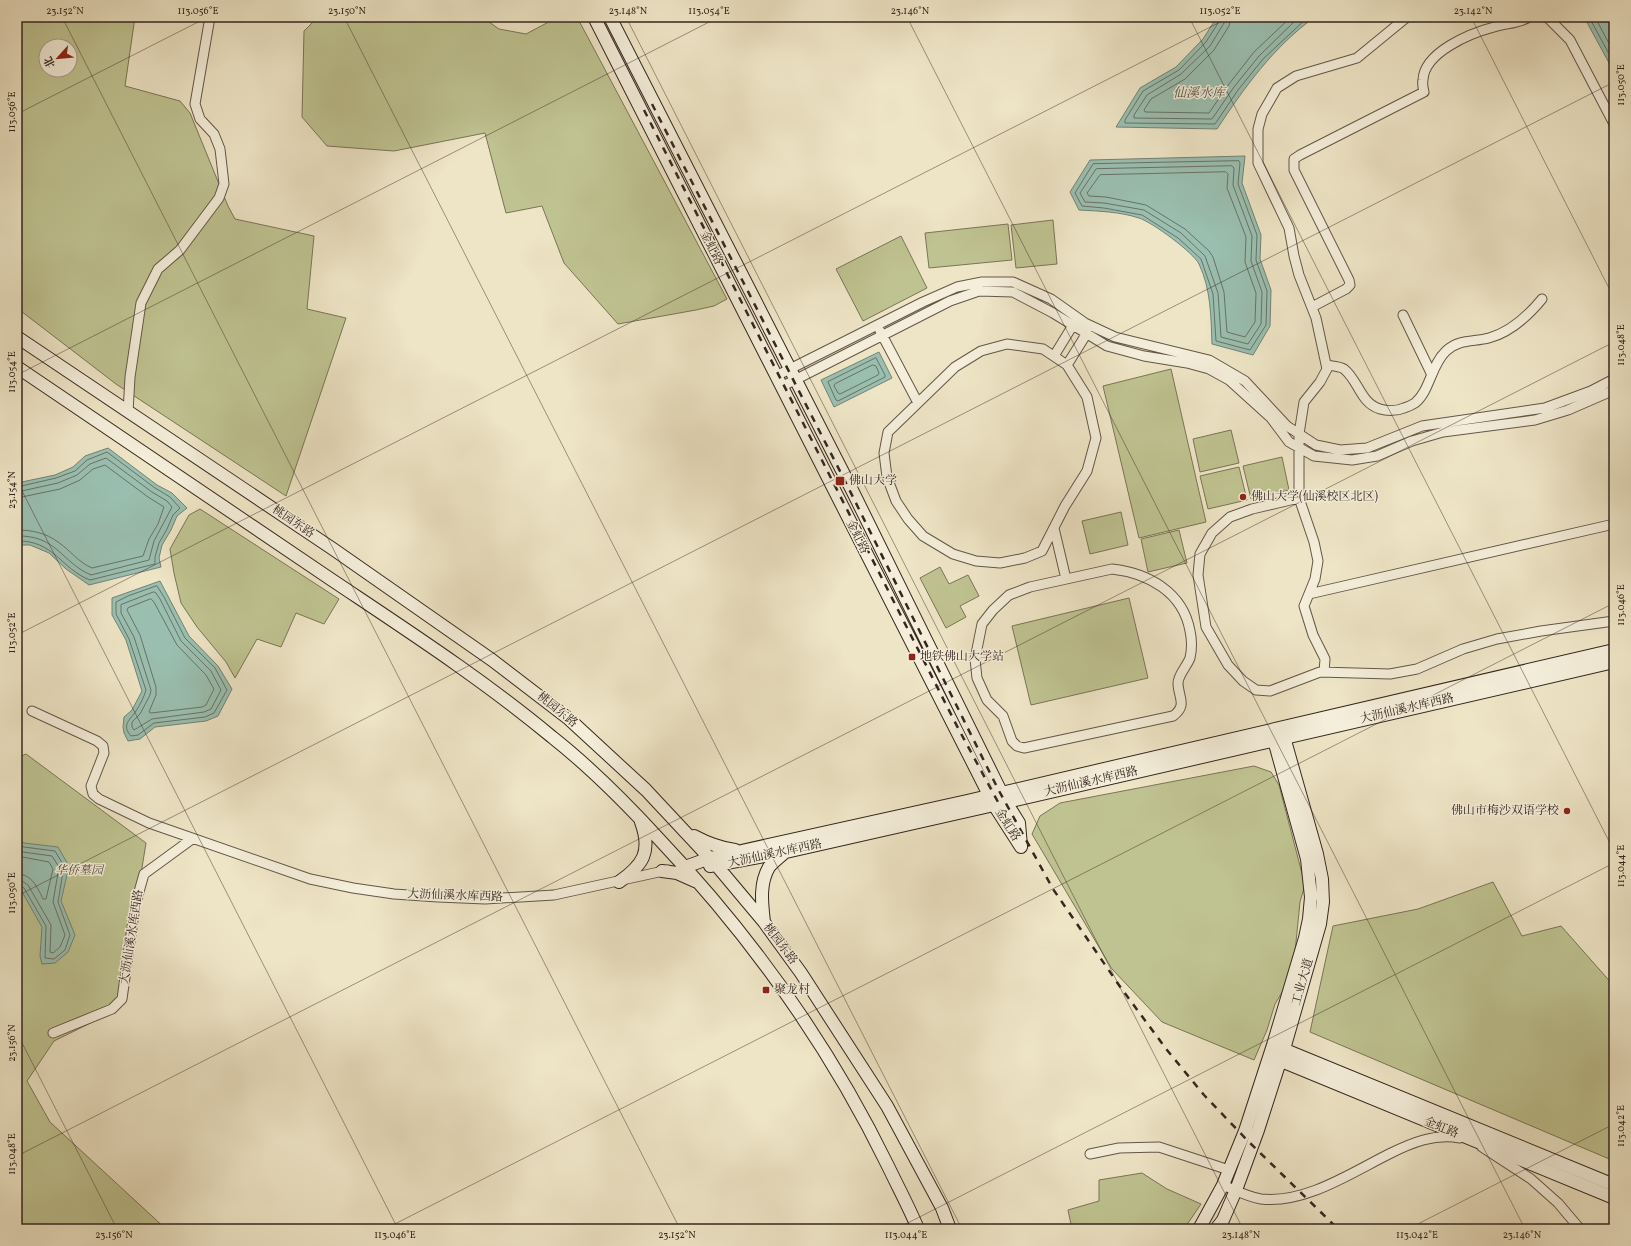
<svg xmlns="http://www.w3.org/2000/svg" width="1631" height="1246" font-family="Vollkorn,'Noto Serif SC',serif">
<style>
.green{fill:#bfc391;stroke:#7a7458;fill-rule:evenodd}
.water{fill:#9abfb0;stroke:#728276}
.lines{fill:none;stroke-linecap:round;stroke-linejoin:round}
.shore{stroke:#687268;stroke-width:1}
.street-casing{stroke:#645649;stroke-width:11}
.secondary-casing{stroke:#36261f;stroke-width:14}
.street{stroke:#f4eeda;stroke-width:9}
.secondary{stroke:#f4eeda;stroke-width:12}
.rail{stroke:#36261f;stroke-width:2.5;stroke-dasharray:7 7;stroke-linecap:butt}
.ticks{fill:none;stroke:#36261f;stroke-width:1;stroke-opacity:0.45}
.poi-dot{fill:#8f2418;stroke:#f4eeda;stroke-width:1.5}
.labels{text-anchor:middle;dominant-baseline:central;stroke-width:3;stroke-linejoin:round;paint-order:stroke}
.street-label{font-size:12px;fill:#36261f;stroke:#f4eeda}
.poi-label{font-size:12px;fill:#36261f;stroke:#f4eeda;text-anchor:start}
.park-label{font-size:12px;font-style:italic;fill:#584d3c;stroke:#f4eeda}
.water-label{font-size:13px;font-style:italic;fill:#54544a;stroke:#f4eeda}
.neatline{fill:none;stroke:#36261f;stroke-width:1.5}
.ticks-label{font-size:10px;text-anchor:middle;fill:#36261f}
</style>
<rect width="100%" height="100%" fill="#eee5c6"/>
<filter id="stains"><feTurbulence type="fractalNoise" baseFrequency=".005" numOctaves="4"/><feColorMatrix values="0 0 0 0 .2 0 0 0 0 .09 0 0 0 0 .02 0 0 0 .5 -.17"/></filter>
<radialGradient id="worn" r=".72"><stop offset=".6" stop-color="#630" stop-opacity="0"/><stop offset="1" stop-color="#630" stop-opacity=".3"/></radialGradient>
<path class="green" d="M 17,17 L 135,17 L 125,86 L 180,101 L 190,113 L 228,206 L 235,219 L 314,236 L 307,309 L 346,318 L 286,496 L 116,384 L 17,308 ZM 46,46 L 70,46 L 70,70 L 46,70 Z
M 318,17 L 482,17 L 499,29 L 526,34 L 558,17 L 577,17 L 727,299 L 714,306 L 696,310 L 618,324 L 564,263 L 542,206 L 506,213 L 485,133 L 394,151 L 327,146 L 302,117 L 304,31 Z
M 1053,220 L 1057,264 L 1016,268 L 1011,225 Z
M 1008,224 L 1012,260 L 929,268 L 925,233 Z
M 901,236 L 927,288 L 863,321 L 836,269 Z
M 1171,369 L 1206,522 L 1139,538 L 1103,386 Z
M 1231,430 L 1239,463 L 1200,472 L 1193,439 Z
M 1282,457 L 1289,490 L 1251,499 L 1243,466 Z
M 1239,467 L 1247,500 L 1208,509 L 1200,476 Z
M 200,509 L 339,599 L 324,624 L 296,613 L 281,647 L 257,639 L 235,678 L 226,662 L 197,627 L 181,603 L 174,573 L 170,549 L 189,515 Z
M 1121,512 L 1128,545 L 1090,554 L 1082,521 Z
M 1179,530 L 1187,563 L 1148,572 L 1141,539 Z
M 940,567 L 949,584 L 968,575 L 979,596 L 960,606 L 966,617 L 946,628 L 920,578 Z
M 1129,598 L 1148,678 L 1031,705 L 1012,626 Z
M 26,754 L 146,843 L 119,1009 L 54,1041 L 27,1081 L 50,1122 L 166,1229 L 17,1229 L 17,758 Z
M 1254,766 L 1271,772 L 1279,785 L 1305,885 L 1300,902 L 1294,962 L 1286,986 L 1275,1004 L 1267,1030 L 1254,1060 L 1162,1022 L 1112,969 L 1032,834 L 1040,816 L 1060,803 Z
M 1493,882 L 1522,936 L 1561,926 L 1614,986 L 1614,1161 L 1310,1032 L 1333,926 L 1418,909 Z
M 1142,1173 L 1167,1189 L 1201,1204 L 1184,1229 L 1072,1229 L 1068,1210 L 1099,1201 L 1099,1180 Z"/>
<path class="water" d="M 1217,17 L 1315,17 C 1274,46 1244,88 1217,129 L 1116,127 L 1140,88 L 1176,67 L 1203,39 Z
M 1584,17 L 1614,17 L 1614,72 Z
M 1245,156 L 1242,183 L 1261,235 L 1260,259 L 1271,290 L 1270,326 L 1253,355 L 1212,344 C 1211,317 1211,289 1199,264 C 1194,253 1152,222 1139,218 C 1121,212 1099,211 1079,210 L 1070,192 L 1090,160 Z
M 879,352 L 892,378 L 834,407 L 821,380 Z
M 108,448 L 157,485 L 172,493 L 187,508 L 177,516 L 171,530 L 162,545 L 159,558 L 161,567 L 89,585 L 66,569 L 49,553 L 30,545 L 17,545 L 17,483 L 55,475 L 73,467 L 85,456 Z
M 160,581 L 189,636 L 218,666 L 232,689 L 218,716 L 206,721 L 155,727 L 140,739 L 128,741 L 124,733 L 123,727 L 124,717 L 132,710 L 142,691 L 126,640 L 112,615 L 112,598 Z
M 17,839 L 24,843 L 58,847 L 69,866 L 61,901 L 75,935 L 68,952 L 55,963 L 42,964 L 40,956 L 42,927 L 21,890 L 17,888 Z"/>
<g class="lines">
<path class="shore" d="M 1220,17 L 1220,20 L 1206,42 L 1179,70 L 1143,91 L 1125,120 L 1125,123 L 1215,124 L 1238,90 L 1263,59 L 1308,17
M 1225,17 L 1224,23 L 1210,46 L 1181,74 L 1147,95 L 1134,115 L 1134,118 L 1212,119 L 1234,87 L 1259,56 L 1299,17
M 1231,17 L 1229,26 L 1214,50 L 1185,79 L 1151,99 L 1144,110 L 1145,112 L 1209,113 L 1229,84 L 1254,52 L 1291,17
M 1589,17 L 1614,63
M 1595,17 L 1614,53
M 1239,161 L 1240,163 L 1238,184 L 1257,235 L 1256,260 L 1267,291 L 1266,325 L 1250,350 L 1216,341 L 1213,294 L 1201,259 L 1178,238 L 1142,215 L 1104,208 L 1082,206 L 1075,193 L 1093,164 Z
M 1232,166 L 1234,168 L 1233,185 L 1252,236 L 1251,261 L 1262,292 L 1261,324 L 1248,344 L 1221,337 L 1218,293 L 1205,256 L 1181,233 L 1144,210 L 1104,203 L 1085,202 L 1080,193 L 1096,169 Z
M 1226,172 L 1228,174 L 1227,188 L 1246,237 L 1245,262 L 1256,293 L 1255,322 L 1245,337 L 1227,332 L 1224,292 L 1213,257 L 1209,251 L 1185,229 L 1146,205 L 1106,197 L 1089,196 L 1087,193 L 1100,175 Z
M 876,358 L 885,375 L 885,377 L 838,401 L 836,400 L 828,382 Z
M 873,365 L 876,366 L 879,373 L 878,375 L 840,394 L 838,393 L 834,386 L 835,384 Z
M 17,487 L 56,478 L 75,471 L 87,460 L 107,452 L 155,488 L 170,497 L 180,508 L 173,515 L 167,529 L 159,543 L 155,557 L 155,564 L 90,580 C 61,569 54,540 17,541
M 17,492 L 58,483 L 77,475 L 90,464 L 106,458 L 152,492 L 167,501 L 172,507 L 154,541 L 149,560 L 91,575 C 61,562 57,535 17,536
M 17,498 L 60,489 L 80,480 L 93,469 L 105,465 L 148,497 L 164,507 L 158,524 L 149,539 L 143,556 L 92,568 C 79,563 70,550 58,542 C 46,533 32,530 17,530
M 157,586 L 164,597 L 185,638 L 215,668 L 227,690 L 214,713 L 205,717 L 154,723 L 138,735 L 131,736 C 121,725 130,720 136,711 C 140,705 144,697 146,690 L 129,639 L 116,614 L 116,602 L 128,596 Z
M 154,592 L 156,593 L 160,599 L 181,641 L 211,671 L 221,690 L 211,709 L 204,712 L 152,719 L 134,730 L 132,727 L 132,722 L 140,714 L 150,695 L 151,690 L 134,637 L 121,613 L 121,605 Z
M 151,599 L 154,602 L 177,645 L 206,675 L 214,689 L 206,705 L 202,707 L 151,713 L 149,712 L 156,695 L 156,687 L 140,635 L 127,610 L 128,608 Z
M 17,844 L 24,847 L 55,851 L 64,866 L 58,902 L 70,935 L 65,950 L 54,959 L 45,958 L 46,926 L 24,888 L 17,885
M 17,849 L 23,852 L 52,856 L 59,867 L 53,902 L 65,935 L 60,947 L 53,953 L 50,952 L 51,925 L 28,885 L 22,881 L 17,880
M 17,856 L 49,862 L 53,869 L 46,899 L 43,899 C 37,887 32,874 17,874"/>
<g class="street-casing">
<path id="street" d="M 1547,17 L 1570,40 L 1614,124
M 1312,307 L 1346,289 L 1350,285 L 1349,280 L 1294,170 L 1294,159 L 1300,155 L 1424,92 C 1423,88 1422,84 1423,80 C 1424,52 1471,33 1494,27 C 1506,23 1518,24 1529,17
M 1403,315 L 1431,373
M 880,331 L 918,403
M 1007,344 L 1043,349 L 1067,365 L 1087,397 L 1096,438 L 1087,471 L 1065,506 L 1042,551 L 1025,558 L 1000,563 L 976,561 L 953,554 L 923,536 L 908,519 L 896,501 L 887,477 L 884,453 L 888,432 L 955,367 L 981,351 Z
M 1054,356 L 1073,325 L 1078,324
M 1067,365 L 1087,333 L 1086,328
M 1326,365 C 1332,366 1339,366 1344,369 C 1359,381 1360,403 1380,409 C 1387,411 1397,411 1404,408 C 1407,407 1412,405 1415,403 C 1430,391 1431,365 1446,351 C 1459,339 1473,342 1489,338 C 1511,332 1528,316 1542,299
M 776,376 L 923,302 L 957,287 L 982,282 L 1013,282 L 1051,299 L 1085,323 L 1115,337 L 1209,360 L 1245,381 L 1287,426 L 1316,445 L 1340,450 L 1367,448 L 1422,426 L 1545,408 L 1591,391 L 1614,379
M 781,387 L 950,301 L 979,291 L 1013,292 L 1053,313 L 1107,346 L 1144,356 L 1187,363 L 1209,369 L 1229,380 L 1271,418 L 1289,442 L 1314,456 L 1352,460 L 1377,456 L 1412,441 L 1443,432 L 1535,420 L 1568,410 L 1614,390
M 128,412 L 130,377 L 141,303 L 158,269 L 180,250 L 219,198 L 224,184 L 220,149 L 214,134 L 200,119 L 195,104 L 210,17
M 1299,498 L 1252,509 L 1230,517 L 1212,533 L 1200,554 L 1198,575 L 1206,627 L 1228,665 L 1243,681 L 1256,690 L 1270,691 L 1320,672 L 1390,674 L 1417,669 L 1463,649 L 1497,639 L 1541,631 L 1614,621
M 1054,528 L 1066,579
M 1112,569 C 1148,573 1183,592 1190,631 C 1192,640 1192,649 1190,658 C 1187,666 1178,675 1178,683 C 1178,697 1188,705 1173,716 L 1024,748 L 1017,746 L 1012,741 L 1003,716 L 987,700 L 977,678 L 975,659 L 982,624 L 993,610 L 1009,595 L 1030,587 Z
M 1309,594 L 1614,524
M 1324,672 L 1325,659 L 1313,635 L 1304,606 L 1315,579 L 1318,561 L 1314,542 L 1299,498 L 1299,434 L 1304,402 L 1320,382 L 1327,369 L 1316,318 L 1299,275 L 1294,256 L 1289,228 L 1258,163 L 1258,129 L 1262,114 L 1277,88 L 1296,76 L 1357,58 L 1407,17
M 32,711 L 97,741 L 103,746 L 104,753 L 91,786 L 93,794 L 99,799 L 149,823 L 310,879 L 353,888 L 394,894 L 438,897 L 485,899 L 554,895 L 668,870
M 53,1033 L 112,1009 L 122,999 L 135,906 L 144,874 L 192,839
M 1482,1147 L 1531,1179 L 1558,1203 L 1580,1229
M 1090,1154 L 1119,1148 L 1159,1147 L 1229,1170
M 1223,1185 C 1235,1190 1248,1197 1261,1199 C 1305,1204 1351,1173 1389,1154 C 1411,1143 1435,1133 1460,1138"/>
</g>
<g class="secondary-casing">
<path id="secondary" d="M 594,17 L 980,777 L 994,805 L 1021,847
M 610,17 L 851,488 L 1006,802 L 1019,823 L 1021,846
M 17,337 L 333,549 L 492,660 L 569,719 L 646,790 L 717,866 L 764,922 L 801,973 L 887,1106 L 942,1208 L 950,1229
M 17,367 C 121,437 225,507 329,578 C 405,629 481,678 552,737 C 590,767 625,802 658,838 C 750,935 829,1045 888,1166 C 898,1187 909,1207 918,1229
M 694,836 C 707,843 720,848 735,850
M 710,866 L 786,852 L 994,805 L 1614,662
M 685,867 L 710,858 L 967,801 L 1614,650
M 662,871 L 677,873 L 695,881
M 619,882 C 643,865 652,852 641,822
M 764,922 C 762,904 759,884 769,867 C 773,862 780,857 785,852
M 1278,1047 L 1614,1185
M 1274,1058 L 1614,1198
M 1199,1229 L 1223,1185 L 1245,1131 L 1273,1045 L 1305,938 L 1309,919 L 1311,897 L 1307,859 L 1272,733
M 1216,1229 L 1223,1220 L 1236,1190 L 1258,1130 L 1284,1049 L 1320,924 L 1323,902 L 1322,879 L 1317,854 L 1282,730"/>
</g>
<use href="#street" class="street"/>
<use href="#secondary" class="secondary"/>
<path class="rail" d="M 652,104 L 844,479 L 998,789 L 1053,889 L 1121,988 L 1167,1050 L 1204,1095 L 1248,1141 L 1338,1229
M 644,110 L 958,728 L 998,802"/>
</g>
<path class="ticks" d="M 62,17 L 680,1229M 344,17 L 962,1229M 626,17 L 1243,1229M 907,17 L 1525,1229M 1189,17 L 1614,851M 1471,17 L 1614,298M 17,114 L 208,17M 17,375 L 719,17M 17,481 L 398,1229M 17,635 L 1230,17M 17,896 L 1614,82M 17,1033 L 117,1229M 17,1156 L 1614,342M 385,1229 L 1614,603M 896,1229 L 1614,863M 1408,1229 L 1614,1124"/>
<g class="poi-dot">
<rect x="835" y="476" width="10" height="10" rx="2"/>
<circle cx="1243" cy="497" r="4"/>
<rect x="908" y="653" width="8" height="8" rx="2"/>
<circle cx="1567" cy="811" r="4"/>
<rect x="762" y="986" width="8" height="8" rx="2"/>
</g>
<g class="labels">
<g class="street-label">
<text transform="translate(711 248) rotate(63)">金虹路</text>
<text transform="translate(293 522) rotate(34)">桃园东路</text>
<text transform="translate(857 537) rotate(63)">金虹路</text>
<text transform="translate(1407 709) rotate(-13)">大沥仙溪水库西路</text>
<text transform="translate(557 710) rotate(39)">桃园东路</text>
<text transform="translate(1091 782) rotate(-13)">大沥仙溪水库西路</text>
<text transform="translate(1007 825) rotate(58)">金虹路</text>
<text transform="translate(775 854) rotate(-12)">大沥仙溪水库西路</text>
<text transform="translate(455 896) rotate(2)">大沥仙溪水库西路</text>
<text transform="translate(132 937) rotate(-81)">大沥仙溪水库西路</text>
<text transform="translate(780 944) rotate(53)">桃园东路</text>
<text transform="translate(1303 982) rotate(-74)">工业大道</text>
<text transform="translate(1441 1128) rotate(22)">金虹路</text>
</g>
<g class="poi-label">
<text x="849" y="481">佛山大学</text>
<text x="1251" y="497">佛山大学(仙溪校区北区)</text>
<text x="920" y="657">地铁佛山大学站</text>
<text x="1559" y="811" text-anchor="end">佛山市梅沙双语学校</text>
<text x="774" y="990">聚龙村</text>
</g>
<g class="park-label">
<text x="79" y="871">华侨墓园</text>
</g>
<g class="water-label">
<text x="1199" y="94">仙溪水库</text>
</g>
</g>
<rect width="1631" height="1246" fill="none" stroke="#eee5c6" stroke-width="44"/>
<g transform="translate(58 58) rotate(243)"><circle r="19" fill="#f4eeda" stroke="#a89e8f"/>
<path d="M0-3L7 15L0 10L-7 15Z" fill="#8f2418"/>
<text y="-6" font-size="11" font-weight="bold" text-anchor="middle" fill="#36261f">北</text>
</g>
<rect x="22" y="22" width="1587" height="1202" class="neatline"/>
<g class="ticks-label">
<text x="65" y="14">23.152°N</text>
<text x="198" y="14">113.056°E</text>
<text x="347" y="14">23.150°N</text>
<text x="628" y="14">23.148°N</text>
<text x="709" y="14">113.054°E</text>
<text x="910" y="14">23.146°N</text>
<text x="1220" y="14">113.052°E</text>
<text x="1473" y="14">23.142°N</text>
<text transform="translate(1620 85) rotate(-90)" y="4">113.050°E</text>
<text transform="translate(11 112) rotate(-90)" y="4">113.056°E</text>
<text transform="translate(1620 345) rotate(-90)" y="4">113.048°E</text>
<text transform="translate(11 372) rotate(-90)" y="4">113.054°E</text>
<text transform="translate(11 490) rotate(-90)" y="4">23.154°N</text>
<text transform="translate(1620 605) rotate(-90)" y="4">113.046°E</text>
<text transform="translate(11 633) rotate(-90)" y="4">113.052°E</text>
<text transform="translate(1620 866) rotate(-90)" y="4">113.044°E</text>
<text transform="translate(11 893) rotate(-90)" y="4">113.050°E</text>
<text transform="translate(11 1043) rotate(-90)" y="4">23.156°N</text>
<text transform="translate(1620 1126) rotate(-90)" y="4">113.042°E</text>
<text transform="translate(11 1154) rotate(-90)" y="4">113.048°E</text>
<text x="114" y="1238">23.156°N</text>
<text x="395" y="1238">113.046°E</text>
<text x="677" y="1238">23.152°N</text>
<text x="906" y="1238">113.044°E</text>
<text x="1241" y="1238">23.148°N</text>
<text x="1417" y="1238">113.042°E</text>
<text x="1522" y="1238">23.146°N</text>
</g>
<rect width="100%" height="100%" filter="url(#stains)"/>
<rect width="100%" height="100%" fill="url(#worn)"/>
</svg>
